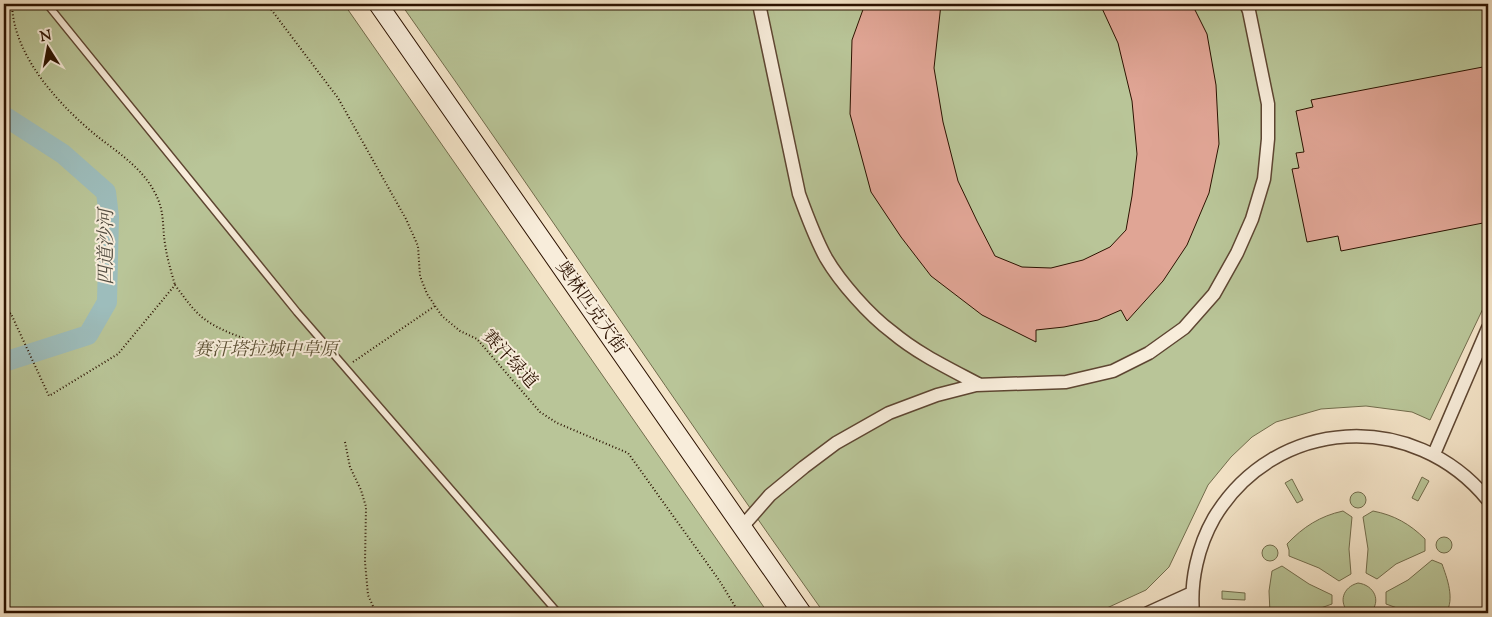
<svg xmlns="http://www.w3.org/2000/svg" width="1492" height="617" font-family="'Sorts Mill Goudy','Noto Serif SC',serif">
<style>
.green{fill:#b9c598;stroke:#726c4c}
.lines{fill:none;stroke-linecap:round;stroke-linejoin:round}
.river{stroke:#9dbdbc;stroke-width:20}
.building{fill:#e0a595;stroke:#2c1200}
.lane-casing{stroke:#5e4632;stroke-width:9}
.street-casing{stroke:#5e4632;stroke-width:15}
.secondary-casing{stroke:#2c1200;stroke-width:20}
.path{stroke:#2c1200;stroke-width:2;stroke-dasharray:1 2.5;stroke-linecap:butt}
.lane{stroke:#f8eddb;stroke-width:6}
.street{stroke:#f8eddb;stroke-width:12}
.secondary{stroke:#f8eddb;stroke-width:18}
.labels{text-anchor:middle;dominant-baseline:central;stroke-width:4;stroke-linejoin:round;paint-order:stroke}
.street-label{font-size:18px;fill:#2c1200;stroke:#f8eddb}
.park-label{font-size:18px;font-style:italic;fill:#5d5135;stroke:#f8eddb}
.water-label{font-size:19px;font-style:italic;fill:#544e42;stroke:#f8eddb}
</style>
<rect width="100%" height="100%" fill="#f4e4c8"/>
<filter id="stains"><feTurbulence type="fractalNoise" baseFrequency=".004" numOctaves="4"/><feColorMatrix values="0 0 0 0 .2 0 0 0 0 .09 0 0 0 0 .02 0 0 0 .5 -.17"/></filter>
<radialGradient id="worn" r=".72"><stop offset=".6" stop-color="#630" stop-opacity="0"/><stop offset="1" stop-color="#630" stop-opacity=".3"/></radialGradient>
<path class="green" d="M 4,4 L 344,4 L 768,613 L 4,613 Z
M 401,4 L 1488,4 L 1488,298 L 1430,420 L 1412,412 L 1366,406 L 1321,409 L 1276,422 L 1252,437 L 1231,457 L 1208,485 L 1169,567 L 1146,590 L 1096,613 L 824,613 C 681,412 544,206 401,4 Z
M 1422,477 L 1429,481 L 1418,501 L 1412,498 Z
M 1292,479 L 1303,500 L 1297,503 L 1285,483 Z
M1350 500a8 8 0 1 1 16 0a8 8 0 1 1-16 0Z
M 1343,511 L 1352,517 L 1349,549 L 1351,574 L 1339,581 L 1319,568 L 1289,556 L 1289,550 L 1287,544 C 1303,527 1320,516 1343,511 Z
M 1373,511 C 1394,515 1410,524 1425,539 L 1425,551 L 1396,564 L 1377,579 L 1366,573 L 1368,549 L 1363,517 Z
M1436 545a8 8 0 1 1 16 0a8 8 0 1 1-16 0Z
M1262 553a8 8 0 1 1 16 0a8 8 0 1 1-16 0Z
M 1432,560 L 1442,564 C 1447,578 1455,599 1446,613 L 1411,613 L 1386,604 L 1386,592 L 1408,580 Z
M 1282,566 L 1309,584 L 1332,595 L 1332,604 L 1307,613 L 1270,613 L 1269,591 L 1272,571 Z
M 1358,583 C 1374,585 1382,601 1370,613 L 1349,613 C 1338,602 1343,587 1358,583 Z
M 1222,591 L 1245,593 L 1245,600 L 1222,599 Z"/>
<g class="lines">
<path class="river" d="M 4,116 L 63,154 L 106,192 L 109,217 L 107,302 L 88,335 L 4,362"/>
</g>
<path class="building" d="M 865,4 L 941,4 L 934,68 L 943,122 L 958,181 L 977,221 L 995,256 L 1022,267 L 1051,268 L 1083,260 L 1110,247 L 1126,230 L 1132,196 L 1137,154 L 1132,101 L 1118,43 L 1100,4 L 1192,4 L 1207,34 L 1216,85 L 1219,144 L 1209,193 L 1187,245 L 1163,281 L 1127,321 L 1121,310 L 1098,320 L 1064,327 L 1036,330 L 1036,342 L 982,315 L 931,276 L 901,237 L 871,192 L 850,114 L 852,40 Z
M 1488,66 L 1488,222 L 1341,251 L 1338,236 L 1307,242 L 1292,169 L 1299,168 L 1296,153 L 1304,152 L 1296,111 L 1313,107 L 1311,100 Z"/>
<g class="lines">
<g class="lane-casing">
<path id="lane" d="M 47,4 L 297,312 L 558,613"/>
</g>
<g class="street-casing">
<path id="street" d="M 759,4 L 799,194 C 807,216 815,238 826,258 C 840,282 869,315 892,332 C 918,354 950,369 980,385
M 1434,454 L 1488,328
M 742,527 L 770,495 L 804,467 L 836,443 L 889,413 L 937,395 L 976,385 L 1066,382 L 1113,371 L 1149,353 L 1184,328 L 1214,294 L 1237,253 L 1252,219 L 1264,179 L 1268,139 L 1268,104 L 1249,11 L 1246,4
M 1148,613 L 1192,593
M 1174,613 L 1192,605
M 1193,613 C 1190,581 1198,546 1214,518 C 1275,416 1414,409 1488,500"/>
</g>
<g class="secondary-casing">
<path id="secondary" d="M 378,4 L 802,613"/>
</g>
<path class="path" d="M 12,4 C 13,56 60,106 98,137 C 119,153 143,169 155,193 C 165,211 162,226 165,244 C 167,258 171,271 175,285
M 267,4 L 338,98 L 406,219 L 418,246 L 420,276 L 427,294 L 442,316 L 460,331 L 477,339 L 540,412 L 557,423 L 628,453 L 719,580 L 739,613
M 4,317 L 11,313 L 12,316 L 49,396 L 118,354 L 175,285 C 184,297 192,309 203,318 C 221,332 247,339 268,347
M 353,362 L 435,306
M 345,442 L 350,467 L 361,490 L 366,507 L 365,562 L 368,595 L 376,613"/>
<use href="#lane" class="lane"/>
<use href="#street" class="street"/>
<use href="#secondary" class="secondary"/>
</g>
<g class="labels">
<g class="street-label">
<text transform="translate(590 308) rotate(55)">奥林匹克大街</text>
<text transform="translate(509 360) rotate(47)">赛汗绿道</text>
</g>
<g class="park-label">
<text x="266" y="351">赛汗塔拉城中草原</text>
</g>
<g class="water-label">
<text transform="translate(107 247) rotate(-90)">四道沙河</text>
</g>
</g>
<rect width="1492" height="617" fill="none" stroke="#f4e4c8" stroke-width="20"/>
<rect x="5" y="5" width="1482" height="607" fill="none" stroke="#2c1200" stroke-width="2.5"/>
<rect x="10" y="10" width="1472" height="597" fill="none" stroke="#2c1200"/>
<g transform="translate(48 48) rotate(349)" stroke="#f8eddb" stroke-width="4" paint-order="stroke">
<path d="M0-4L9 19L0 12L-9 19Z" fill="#2c1200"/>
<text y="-8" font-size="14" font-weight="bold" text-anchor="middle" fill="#2c1200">N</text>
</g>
<rect width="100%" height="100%" filter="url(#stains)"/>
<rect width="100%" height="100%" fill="url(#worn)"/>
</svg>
